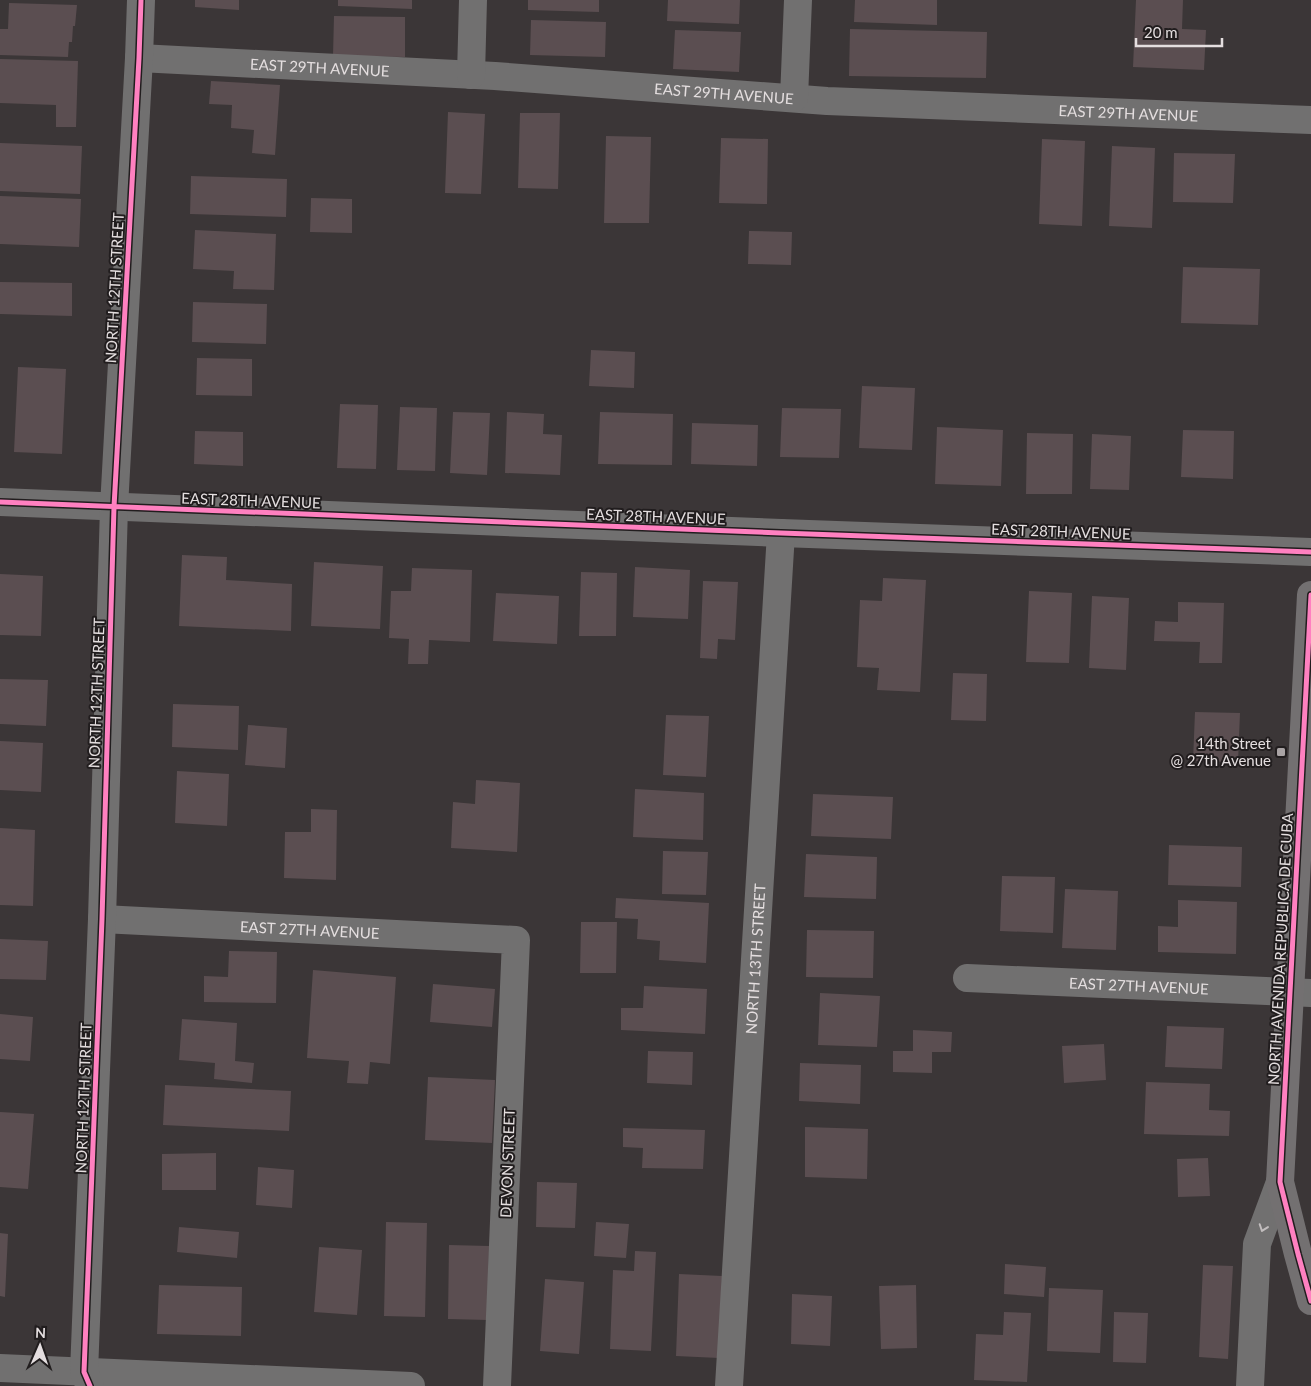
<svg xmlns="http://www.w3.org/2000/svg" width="1311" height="1386" font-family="Lato,sans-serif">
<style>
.building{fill:#5b4e51}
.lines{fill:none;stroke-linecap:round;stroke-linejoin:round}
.minor{stroke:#717070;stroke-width:28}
.major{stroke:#737071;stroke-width:28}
.cycleway-casing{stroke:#211d1e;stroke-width:8}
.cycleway{stroke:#ff80c0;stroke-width:5}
.oneway{stroke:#c2bdbe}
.poi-dot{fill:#a9a3a4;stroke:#211d1e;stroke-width:2}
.labels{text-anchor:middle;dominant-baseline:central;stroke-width:4;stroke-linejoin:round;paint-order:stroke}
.street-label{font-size:15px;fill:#e4dedf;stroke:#211d1e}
.poi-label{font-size:15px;fill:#e4dedf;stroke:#211d1e;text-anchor:end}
</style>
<rect width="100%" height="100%" fill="#3b3637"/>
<path class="building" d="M 195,0 L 239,0 L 239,10 L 195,7 Z
M 338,0 L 412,0 L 412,9 L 338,6 Z
M 528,0 L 599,0 L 599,12 L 528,10 Z
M 668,0 L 740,0 L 739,24 L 667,21 Z
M 855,0 L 937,0 L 937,25 L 854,22 Z
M 1136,0 L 1183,0 L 1182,29 L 1206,30 L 1204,70 L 1133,67 Z
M 9,3 L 77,5 L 75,26 L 73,26 L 72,42 L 69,42 L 68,57 L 0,55 L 0,29 L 8,29 Z
M 334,16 L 405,17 L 405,57 L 333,56 Z
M 531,20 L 606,22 L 605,57 L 530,55 Z
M 850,29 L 987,32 L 986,78 L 849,76 Z
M 675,30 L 741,32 L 739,72 L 673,69 Z
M 0,59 L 78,61 L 76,127 L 56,127 L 56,105 L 0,103 Z
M 211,81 L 280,85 L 275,155 L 252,153 L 254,130 L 231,128 L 232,105 L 209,104 Z
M 448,112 L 485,114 L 481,194 L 445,193 Z
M 520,113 L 560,113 L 558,189 L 518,188 Z
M 606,136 L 651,137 L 649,223 L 604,223 Z
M 721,138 L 768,139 L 767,204 L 719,203 Z
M 1042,139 L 1085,141 L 1082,226 L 1039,224 Z
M 0,143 L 82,146 L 80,194 L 0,191 Z
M 1112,146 L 1155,148 L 1152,228 L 1109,226 Z
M 1174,153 L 1235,154 L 1233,203 L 1173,202 Z
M 191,176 L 287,179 L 286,217 L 190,214 Z
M 0,196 L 81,199 L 79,247 L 0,244 Z
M 311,198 L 352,199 L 352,233 L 310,232 Z
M 195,230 L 276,234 L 274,290 L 233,289 L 234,271 L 193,269 Z
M 749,231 L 792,232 L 791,265 L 748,264 Z
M 1183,267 L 1260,269 L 1258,325 L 1181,323 Z
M 0,282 L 72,283 L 72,316 L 0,314 Z
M 193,302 L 267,304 L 266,344 L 192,342 Z
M 591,350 L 635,352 L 634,388 L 589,386 Z
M 197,358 L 252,359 L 252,396 L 196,395 Z
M 18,367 L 66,369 L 62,454 L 14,452 Z
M 862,386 L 915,388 L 912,450 L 859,448 Z
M 340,404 L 378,405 L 376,469 L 337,468 Z
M 400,407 L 437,408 L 435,471 L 397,470 Z
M 782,408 L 841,409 L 839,458 L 780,457 Z
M 453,412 L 490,413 L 487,475 L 450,473 Z
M 507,412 L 544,414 L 543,434 L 562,435 L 560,475 L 505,473 Z
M 600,412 L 673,414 L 672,465 L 598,464 Z
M 692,423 L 758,425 L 757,466 L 691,464 Z
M 937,427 L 1003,430 L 1001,486 L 935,484 Z
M 1183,430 L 1234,431 L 1233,479 L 1181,477 Z
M 195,431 L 243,432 L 243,466 L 194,464 Z
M 1027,433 L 1073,434 L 1072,494 L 1026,494 Z
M 1092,434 L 1131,436 L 1129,490 L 1090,489 Z
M 182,555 L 227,557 L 226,580 L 292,584 L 291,631 L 179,626 Z
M 314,562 L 383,566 L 380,629 L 311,626 Z
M 635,567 L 690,570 L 688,619 L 633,617 Z
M 412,568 L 472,570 L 470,642 L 429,640 L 428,664 L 408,664 L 409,639 L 389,638 L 391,591 L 411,591 Z
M 581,572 L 617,573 L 616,636 L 579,636 Z
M 0,574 L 43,576 L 41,636 L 0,635 Z
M 883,578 L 926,580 L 920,692 L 877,690 L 879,668 L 857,667 L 860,600 L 882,601 Z
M 703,581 L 738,582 L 735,640 L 718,639 L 717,659 L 700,658 Z
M 1029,591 L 1072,593 L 1069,663 L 1026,662 Z
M 496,593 L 559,596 L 557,644 L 493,641 Z
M 1092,596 L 1129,598 L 1126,670 L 1089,668 Z
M 1178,602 L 1224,603 L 1222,663 L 1199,663 L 1200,642 L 1154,641 L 1155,621 L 1178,622 Z
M 953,673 L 987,674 L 986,721 L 951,720 Z
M 0,679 L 48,680 L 46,726 L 0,724 Z
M 173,704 L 239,706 L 238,750 L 172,747 Z
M 1195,712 L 1240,713 L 1238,762 L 1193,761 Z
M 666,715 L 709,716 L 706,777 L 663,775 Z
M 248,725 L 287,728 L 285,768 L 245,765 Z
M 0,741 L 43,743 L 41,792 L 0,790 Z
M 177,771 L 229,774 L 227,826 L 175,823 Z
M 476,780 L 520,783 L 517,852 L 451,848 L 453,802 L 475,804 Z
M 635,789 L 704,793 L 703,840 L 633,837 Z
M 813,794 L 893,797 L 891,839 L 811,836 Z
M 311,809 L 337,810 L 336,880 L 284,878 L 285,832 L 311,832 Z
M 0,828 L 35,830 L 33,906 L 0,905 Z
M 1169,845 L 1242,847 L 1241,887 L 1168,885 Z
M 663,851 L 708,852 L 706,895 L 662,894 Z
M 806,854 L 877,857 L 876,899 L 804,897 Z
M 1002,876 L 1055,877 L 1053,933 L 1000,931 Z
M 1065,889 L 1118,891 L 1116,950 L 1062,948 Z
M 616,898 L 709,903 L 706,963 L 659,960 L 660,941 L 637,939 L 638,919 L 615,918 Z
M 1178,900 L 1237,902 L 1236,954 L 1158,952 L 1158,926 L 1178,927 Z
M 581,922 L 617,922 L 616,973 L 580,973 Z
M 807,930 L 874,931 L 873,978 L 806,977 Z
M 0,939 L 48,941 L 46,980 L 0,979 Z
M 229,951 L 277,952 L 276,1003 L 204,1002 L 204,976 L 228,977 Z
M 313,970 L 396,977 L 390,1064 L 370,1062 L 368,1084 L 347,1083 L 349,1061 L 307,1058 Z
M 433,984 L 495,989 L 492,1027 L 430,1022 Z
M 644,986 L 707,989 L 705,1034 L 621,1030 L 621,1008 L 643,1008 Z
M 820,993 L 880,996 L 877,1047 L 818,1045 Z
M 0,1014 L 33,1017 L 30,1061 L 0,1059 Z
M 182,1019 L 237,1023 L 235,1061 L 254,1063 L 252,1083 L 214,1079 L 215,1063 L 179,1060 Z
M 1167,1026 L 1224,1028 L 1222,1069 L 1165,1067 Z
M 913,1030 L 952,1032 L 951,1052 L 932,1052 L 932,1073 L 893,1072 L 893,1051 L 913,1051 Z
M 1104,1044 L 1106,1080 L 1064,1083 L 1062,1046 Z
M 648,1051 L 693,1052 L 692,1085 L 647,1083 Z
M 800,1063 L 861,1065 L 860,1104 L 799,1101 Z
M 428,1077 L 495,1080 L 492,1143 L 425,1140 Z
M 1146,1082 L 1210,1084 L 1209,1110 L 1230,1111 L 1229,1136 L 1144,1134 Z
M 165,1085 L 291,1091 L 289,1131 L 163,1125 Z
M 0,1112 L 34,1114 L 28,1189 L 0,1187 Z
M 805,1127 L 868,1129 L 867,1179 L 805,1177 Z
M 623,1128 L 705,1130 L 703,1169 L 642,1168 L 643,1148 L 623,1147 Z
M 216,1153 L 216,1190 L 162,1190 L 162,1154 Z
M 1208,1158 L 1210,1196 L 1178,1197 L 1177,1159 Z
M 258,1167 L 294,1170 L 292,1208 L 256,1205 Z
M 537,1182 L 577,1183 L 575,1228 L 536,1227 Z
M 386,1222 L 427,1223 L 425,1317 L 384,1316 Z
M 596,1222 L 629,1224 L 626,1258 L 594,1256 Z
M 179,1227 L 239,1232 L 237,1258 L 177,1252 Z
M 0,1233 L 8,1234 L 5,1297 L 0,1296 Z
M 449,1245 L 489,1246 L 488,1320 L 448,1319 Z
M 319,1247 L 362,1250 L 357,1315 L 314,1312 Z
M 635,1251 L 656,1252 L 651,1351 L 610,1349 L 613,1270 L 634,1271 Z
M 1005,1264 L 1046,1267 L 1044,1297 L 1004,1294 Z
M 1203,1265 L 1233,1266 L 1228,1359 L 1199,1357 Z
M 679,1274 L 722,1276 L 719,1358 L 676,1356 Z
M 545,1279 L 584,1282 L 579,1354 L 540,1351 Z
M 159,1285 L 242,1287 L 241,1336 L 157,1334 Z
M 916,1285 L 917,1348 L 881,1349 L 879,1286 Z
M 1049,1288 L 1103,1290 L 1100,1353 L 1047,1351 Z
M 792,1294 L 832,1296 L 830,1346 L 791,1344 Z
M 1004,1312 L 1031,1313 L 1027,1382 L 974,1380 L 976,1334 L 1003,1335 Z
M 1114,1312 L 1148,1313 L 1146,1363 L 1113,1362 Z"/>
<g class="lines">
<g class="minor">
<path id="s1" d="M 139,58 L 495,76 L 827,101 L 1311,120"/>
<path d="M 471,75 L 473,0"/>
<path d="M 794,98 L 798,0"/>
<path d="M 0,502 L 781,533 L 1311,552"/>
<path id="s2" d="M 102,919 L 516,940 L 497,1386"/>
<path id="s3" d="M 967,978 L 1311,993"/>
<path d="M 0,1368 L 411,1386"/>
<path d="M 90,1386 L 84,1372 L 102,919 L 114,507 L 139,58 L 141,0"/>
<path id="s4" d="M 729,1386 L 781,533"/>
<path d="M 1250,1386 L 1257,1244 L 1280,1182"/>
</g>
<path class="major" d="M 1311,595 L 1280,1182 L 1298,1254 L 1311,1301"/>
<g class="cycleway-casing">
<path id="cycleway" d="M 0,502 L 781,533 L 1311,552
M 1311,595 L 1280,1182 L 1298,1254 L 1311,1301
M 90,1386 L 84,1372 L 102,919 L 114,507 L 139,58 L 141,0"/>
</g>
<use href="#cycleway" class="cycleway"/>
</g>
<defs><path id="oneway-chevron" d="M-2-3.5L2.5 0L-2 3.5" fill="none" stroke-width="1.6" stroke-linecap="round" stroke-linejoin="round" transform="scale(1.25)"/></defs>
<use class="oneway" href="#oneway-chevron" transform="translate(1263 1228) rotate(109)"/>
<rect class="poi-dot" x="1276" y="747" width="10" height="10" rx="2.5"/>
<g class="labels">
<g class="street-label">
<text stroke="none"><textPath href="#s1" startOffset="181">EAST 29TH AVENUE</textPath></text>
<text stroke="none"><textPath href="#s1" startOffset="586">EAST 29TH AVENUE</textPath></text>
<text stroke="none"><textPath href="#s1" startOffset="991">EAST 29TH AVENUE</textPath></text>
<text transform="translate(114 288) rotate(-87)">NORTH 12TH STREET</text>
<text transform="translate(251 500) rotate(2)">EAST 28TH AVENUE</text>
<text transform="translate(656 516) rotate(2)">EAST 28TH AVENUE</text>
<text transform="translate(1061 531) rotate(2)">EAST 28TH AVENUE</text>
<text transform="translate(96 693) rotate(-88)">NORTH 12TH STREET</text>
<text stroke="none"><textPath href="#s2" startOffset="208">EAST 27TH AVENUE</textPath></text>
<text transform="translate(1280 949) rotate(-87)">NORTH AVENIDA REPUBLICA DE CUBA</text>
<text stroke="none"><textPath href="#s4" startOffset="428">NORTH 13TH STREET</textPath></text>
<text stroke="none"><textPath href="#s3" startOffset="172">EAST 27TH AVENUE</textPath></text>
<text transform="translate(83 1098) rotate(-88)">NORTH 12TH STREET</text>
<text transform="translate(507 1163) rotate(-88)">DEVON STREET</text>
</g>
<g class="poi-label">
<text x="1271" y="743">14th Street<tspan x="1271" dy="17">@ 27th Avenue</tspan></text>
</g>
</g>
<g transform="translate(40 1346) rotate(2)" stroke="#211d1e" stroke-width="4" paint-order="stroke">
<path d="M0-4L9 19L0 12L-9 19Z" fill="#e4dedf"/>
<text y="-8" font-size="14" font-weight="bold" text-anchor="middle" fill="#e4dedf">N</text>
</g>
<path d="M1136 38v8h86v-8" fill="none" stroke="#e4dedf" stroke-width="2.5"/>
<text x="1144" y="38" font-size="15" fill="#e4dedf" stroke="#211d1e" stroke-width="4" paint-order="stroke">20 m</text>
</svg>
